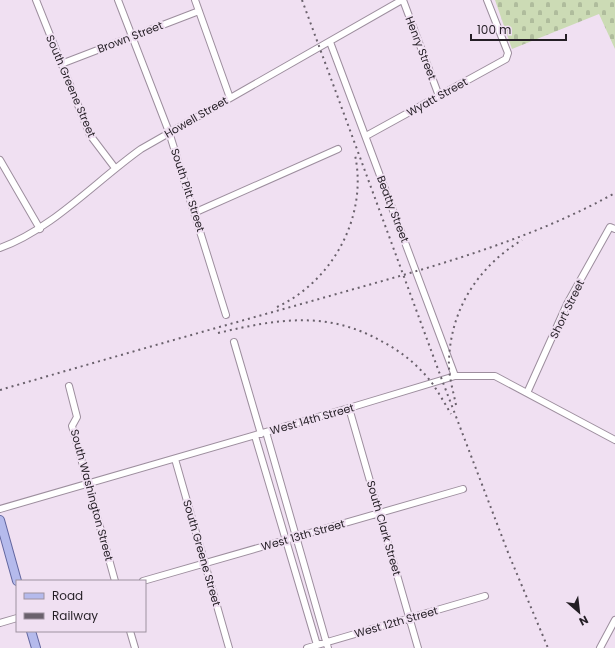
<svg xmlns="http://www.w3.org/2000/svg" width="615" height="648" font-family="Poppins,sans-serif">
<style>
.cemetery{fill:url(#cemetery-stones)}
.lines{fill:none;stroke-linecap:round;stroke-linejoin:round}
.minor-casing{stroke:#9d8e9e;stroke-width:8}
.major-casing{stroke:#62669f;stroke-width:10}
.minor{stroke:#fff;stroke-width:6}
.major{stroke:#b5baec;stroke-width:8}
.rail{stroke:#6a616c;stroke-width:2;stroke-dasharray:2 4;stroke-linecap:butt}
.labels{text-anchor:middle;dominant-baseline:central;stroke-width:4;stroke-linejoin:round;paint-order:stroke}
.street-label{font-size:11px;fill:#241e25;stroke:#f0e0f2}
</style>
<defs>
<pattern id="cemetery-stones" width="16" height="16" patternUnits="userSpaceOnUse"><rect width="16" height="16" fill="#ccdbb5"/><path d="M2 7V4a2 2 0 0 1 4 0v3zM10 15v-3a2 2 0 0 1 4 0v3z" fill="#afbc9c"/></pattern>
</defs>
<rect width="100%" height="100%" fill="#f0e0f2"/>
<path class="cemetery" d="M 495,0 L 615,0 L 615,49 L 599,14 L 512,49 Z"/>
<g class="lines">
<g class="minor-casing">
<path id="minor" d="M 36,0 L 90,135 L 115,168
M 118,0 L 169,132 L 226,315
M 195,0 L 230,98
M 403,0 L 439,96
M 330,42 L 455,376
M 61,64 L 199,11
M 366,136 L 506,59 L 508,53 L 487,0
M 0,160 L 40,229
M 196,212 L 338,149
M 0,248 C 51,230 96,181 141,149 L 402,0
M 234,342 L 261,434
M 69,386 L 77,417 L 72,426 L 115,581
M 527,393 L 567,304 L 610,227 L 615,229
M 349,408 L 418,648
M 266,432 L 328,648
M 255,436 L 317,645
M 175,459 L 229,648
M 0,509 L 349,408 L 455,376 L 495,376 L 615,440
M 143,581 L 463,489
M 0,623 L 17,618
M 130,631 L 135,648
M 307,648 L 485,596
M 600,648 L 615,620"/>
</g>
<g class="major-casing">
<path id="major" d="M 0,520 L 17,581
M 31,631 L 36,648"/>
</g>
<use href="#minor" class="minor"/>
<use href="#major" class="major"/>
<path class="rail" d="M 302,0 L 442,380 L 509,555 L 548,648
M 277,307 C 333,281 368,216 355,155
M 218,333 C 278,319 327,310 383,342 C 402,352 419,366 432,383 C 439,393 445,404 451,414
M 0,390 C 106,359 212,329 319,299 C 420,270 523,244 615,193
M 456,405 C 453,390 448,374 449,360 C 451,308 479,266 522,240"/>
</g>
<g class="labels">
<g class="street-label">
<text transform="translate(130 37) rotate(-21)">Brown Street</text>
<text transform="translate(421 48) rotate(69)">Henry Street</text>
<text transform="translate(71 86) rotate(67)">South Greene Street</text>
<text transform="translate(437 97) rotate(-29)">Wyatt Street</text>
<text transform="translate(196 117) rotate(-30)">Howell Street</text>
<text transform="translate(188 190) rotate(72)">South Pitt Street</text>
<text transform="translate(393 209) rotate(69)">Beatty Street</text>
<text transform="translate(567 309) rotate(-64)">Short Street</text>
<text transform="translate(312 419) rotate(-16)">West 14th Street</text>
<text transform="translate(92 495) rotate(75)">South Washington Street</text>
<text transform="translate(384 528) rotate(74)">South Clark Street</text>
<text transform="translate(303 535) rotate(-16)">West 13th Street</text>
<text transform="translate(202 553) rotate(74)">South Greene Street</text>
<text transform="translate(396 622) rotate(-16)">West 12th Street</text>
</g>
</g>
<rect x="16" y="580" width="130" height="52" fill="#f0e0f2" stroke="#9e92a0"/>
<rect x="24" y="593" width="20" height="6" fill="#b5baec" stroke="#9e92a0"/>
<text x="52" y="600" font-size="12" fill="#241e25">Road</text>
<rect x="24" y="613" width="20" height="6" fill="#6a616c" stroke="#9e92a0"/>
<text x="52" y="620" font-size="12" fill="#241e25">Railway</text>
<g transform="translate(579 612) rotate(152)" stroke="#f0e0f2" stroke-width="3" paint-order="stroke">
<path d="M0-3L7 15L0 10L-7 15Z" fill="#241e25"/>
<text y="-6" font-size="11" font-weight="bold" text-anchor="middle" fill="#241e25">N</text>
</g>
<path d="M471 34v6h95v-6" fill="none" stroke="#241e25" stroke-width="2"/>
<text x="477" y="34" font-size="12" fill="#241e25" stroke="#f0e0f2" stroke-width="3" paint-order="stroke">100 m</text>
</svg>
